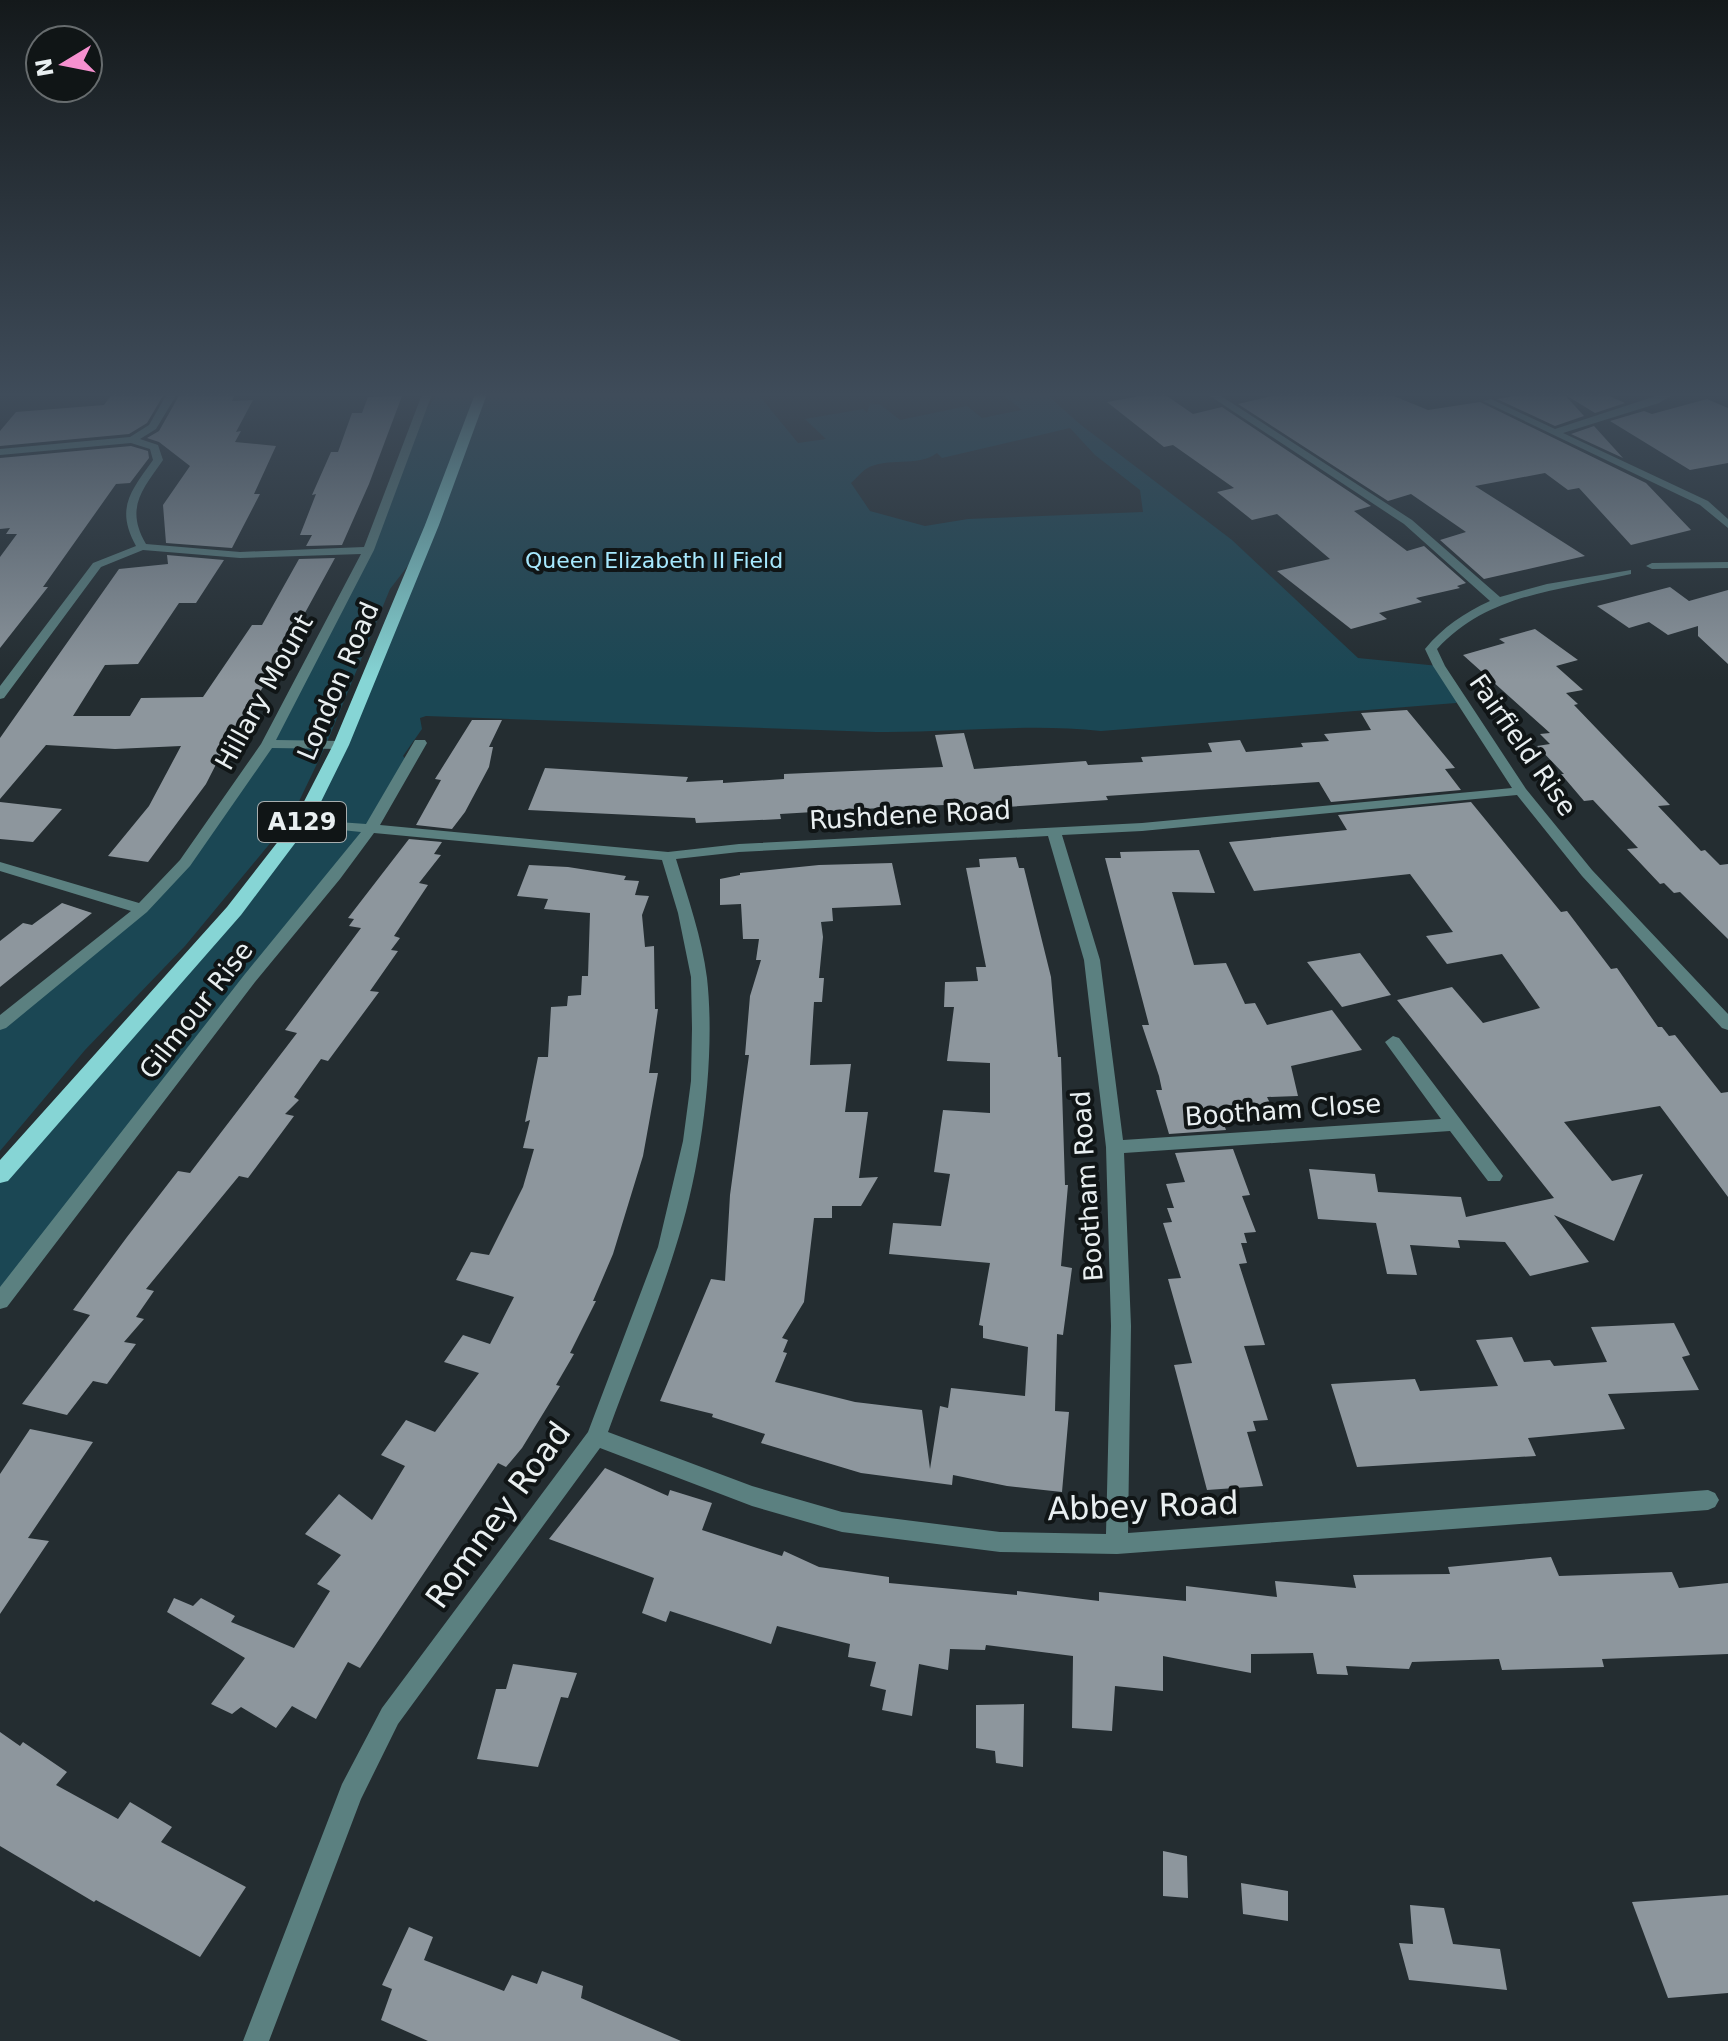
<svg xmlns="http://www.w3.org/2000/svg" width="1728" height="2041" font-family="'DejaVu Sans',sans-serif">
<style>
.green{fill:#1b4754;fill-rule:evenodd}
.building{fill:#8d969d}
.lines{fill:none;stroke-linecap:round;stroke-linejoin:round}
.minor{fill:#5b8080;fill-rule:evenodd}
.primary{fill:#86d5d5;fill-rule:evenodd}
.labels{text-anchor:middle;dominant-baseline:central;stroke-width:8;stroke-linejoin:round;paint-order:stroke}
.far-park-label{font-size:22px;fill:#a7e9ff;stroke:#101516}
.shield{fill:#101516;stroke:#a8aeaf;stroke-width:2}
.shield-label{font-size:24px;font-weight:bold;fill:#e9eff1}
.street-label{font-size:26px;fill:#e9eff1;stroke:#101516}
.near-street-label{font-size:32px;fill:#e9eff1;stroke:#101516}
</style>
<rect width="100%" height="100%" fill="#242d31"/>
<path class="green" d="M 438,394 L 473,394 L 477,403 L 481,394 L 758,394 L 798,443 L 826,439 L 805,419 L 863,409 L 867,413 L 870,403 L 881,405 L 900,420 L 967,406 L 982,418 L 1022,410 L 1002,394 L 1046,394 L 1081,425 L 1232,540 L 1358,658 L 1439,666 L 1459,695 L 1456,703 L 1101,731 C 1026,723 951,733 876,732 L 426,716 L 420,718 L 422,729 L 403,756 L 409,763 L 371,828 L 0,1301 L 0,1175 L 302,822 L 420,550 L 390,589 L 326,745 L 291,818 L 185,946 L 85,1050 L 0,1151 L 0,1024 L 94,946 L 185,863 L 268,744 L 368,550 L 427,408 ZM 1070,428 L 1095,455 L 1140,490 L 1143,512 L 968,519 L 925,526 L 870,511 L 851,483 C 856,479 861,472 866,469 C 887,456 917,468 937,453 L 942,458 Z"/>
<path class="building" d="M 112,394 L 164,394 L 147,423 L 129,434 L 0,446 L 0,431 L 16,412 L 104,405 Z
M 180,394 L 235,394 L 232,401 L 253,400 L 236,432 L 241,431 L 235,442 L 276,446 L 254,494 L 260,494 L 232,548 L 166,543 L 163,505 L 190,466 L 159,442 L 147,438 L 159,431 Z
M 1151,394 L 1164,394 L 1193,414 L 1222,407 L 1371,506 L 1354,511 L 1407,551 L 1424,546 L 1466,583 L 1457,586 L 1460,588 L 1416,598 L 1422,602 L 1379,613 L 1387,619 L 1351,629 L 1277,571 L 1330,559 L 1277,514 L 1252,520 L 1217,492 L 1234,488 L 1173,445 L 1164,447 L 1107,402 Z
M 1280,394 L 1389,394 L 1428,410 L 1480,402 L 1646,483 L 1691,530 L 1631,545 L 1579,488 L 1568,490 L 1545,473 L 1475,486 L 1585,556 L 1484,579 L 1440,540 L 1466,532 L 1411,494 L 1388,501 L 1238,404 Z
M 1526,394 L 1564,394 L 1584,416 L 1555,426 L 1497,399 Z
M 1564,394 L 1605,394 L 1625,403 L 1595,413 Z
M 402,396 L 369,484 L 342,545 L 306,546 L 312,535 L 300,535 L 316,494 L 312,495 L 331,452 L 338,452 L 352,413 L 362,413 L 368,397 Z
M 1707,399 L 1728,408 L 1728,463 L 1690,470 L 1610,421 L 1644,411 L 1652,414 Z
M 1594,426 L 1623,458 L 1571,434 Z
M 131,446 L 148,451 L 149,458 L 130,483 L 116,484 L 43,587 L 48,587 L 0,648 L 0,557 L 17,534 L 6,534 L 10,528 L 0,529 L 0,458 Z
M 167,555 L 224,560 L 196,603 L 179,603 L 138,664 L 105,665 L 73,716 L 130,716 L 141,698 L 203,697 L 252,625 L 262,625 L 299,559 L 335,558 L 283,653 L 237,731 L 233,731 L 206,784 L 148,862 L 108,856 L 149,806 L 181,746 L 115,749 L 46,745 L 0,799 L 0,738 L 119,569 L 168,564 Z
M 1670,587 L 1689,601 L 1728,590 L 1728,664 L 1698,636 L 1698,626 L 1668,635 L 1649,622 L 1629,628 L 1597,606 Z
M 1535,629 L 1578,660 L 1556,666 L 1583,690 L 1566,693 L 1578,704 L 1574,705 L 1670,805 L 1658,806 L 1701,851 L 1705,850 L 1720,865 L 1728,864 L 1728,939 L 1680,892 L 1674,893 L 1664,883 L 1660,884 L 1627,849 L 1638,848 L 1593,800 L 1584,801 L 1561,774 L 1564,774 L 1537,746 L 1550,744 L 1540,734 L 1550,733 L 1463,655 L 1505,643 L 1499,639 Z
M 1407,710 L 1455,768 L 1445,769 L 1461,790 L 1331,802 L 1319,782 L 1106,796 L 1108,800 L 978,809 L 947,811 L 946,805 L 914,806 L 780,814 L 781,819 L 696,823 L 695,818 L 528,810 L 545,768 L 688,777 L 686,782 L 723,780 L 723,783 L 784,779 L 784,774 L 943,767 L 935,735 L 964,733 L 974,769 L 1086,761 L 1088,765 L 1143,762 L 1141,757 L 1212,752 L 1208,743 L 1240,740 L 1246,752 L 1303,747 L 1301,743 L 1329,741 L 1324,734 L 1371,730 L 1361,713 Z
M 472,720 L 502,720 L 489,747 L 493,747 L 489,767 L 465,812 L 452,829 L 416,825 L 441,780 L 435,779 Z
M 0,802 L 62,809 L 33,842 L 0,839 Z
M 1471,802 L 1561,912 L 1567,911 L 1611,969 L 1617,968 L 1658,1027 L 1662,1027 L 1669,1036 L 1675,1035 L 1721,1093 L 1728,1092 L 1728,1197 L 1660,1106 L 1564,1122 L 1612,1181 L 1643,1174 L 1614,1241 L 1554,1215 L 1589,1262 L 1530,1276 L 1505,1242 L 1458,1240 L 1460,1248 L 1410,1245 L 1417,1275 L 1387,1274 L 1376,1223 L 1318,1219 L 1309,1169 L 1375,1174 L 1378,1192 L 1461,1197 L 1466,1217 L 1554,1198 L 1397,1000 L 1452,987 L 1483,1023 L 1540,1008 L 1502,954 L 1447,964 L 1426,936 L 1453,932 L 1410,874 L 1254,891 L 1229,842 L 1347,830 L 1338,815 Z
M 409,839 L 442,842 L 434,854 L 441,855 L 419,883 L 428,885 L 394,936 L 400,938 L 391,950 L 398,951 L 370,991 L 379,992 L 328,1061 L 321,1059 L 294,1097 L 299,1100 L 285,1114 L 294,1116 L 248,1178 L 239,1176 L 146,1289 L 154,1291 L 136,1317 L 144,1319 L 124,1342 L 136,1344 L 107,1384 L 93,1381 L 67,1415 L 22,1404 L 90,1315 L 73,1310 L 127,1237 L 178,1171 L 190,1173 L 297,1033 L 285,1030 L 361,928 L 349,926 L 354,919 L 348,918 Z
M 1199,850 L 1215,893 L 1172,892 L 1194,965 L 1226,963 L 1245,1004 L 1255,1003 L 1267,1025 L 1332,1010 L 1362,1050 L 1291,1066 L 1298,1096 L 1267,1097 L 1275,1113 L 1222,1118 L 1226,1130 L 1169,1134 L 1156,1090 L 1162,1090 L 1159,1076 L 1142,1025 L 1149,1025 L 1105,858 L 1121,858 L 1120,852 Z
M 1016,857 L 1019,868 L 1024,868 L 1051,977 L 1058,1057 L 1061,1057 L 1065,1185 L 1068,1185 L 1061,1266 L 1072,1268 L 1063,1335 L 1057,1334 L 1055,1411 L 1069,1412 L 1062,1492 L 1007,1486 L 953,1475 L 952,1485 L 861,1473 L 761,1443 L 765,1434 L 712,1417 L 713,1414 L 660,1401 L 711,1279 L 725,1281 L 730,1195 L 749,1055 L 745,1055 L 750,996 L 761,960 L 756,960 L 759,939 L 743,939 L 741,904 L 720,905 L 720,879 L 740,875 L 740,873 L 819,865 L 892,863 L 901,905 L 832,908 L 833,921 L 821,922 L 823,937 L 819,978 L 824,978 L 822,1002 L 814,1002 L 810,1065 L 851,1064 L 845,1112 L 868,1112 L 859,1178 L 878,1177 L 861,1206 L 832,1206 L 832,1218 L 814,1218 L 804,1302 L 782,1338 L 788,1340 L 783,1352 L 787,1353 L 775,1382 L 855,1402 L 922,1410 L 930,1469 L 940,1406 L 948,1408 L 951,1388 L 1025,1396 L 1028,1347 L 983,1338 L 983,1326 L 979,1325 L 990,1263 L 889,1254 L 893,1223 L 941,1226 L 950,1174 L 934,1172 L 943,1110 L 990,1113 L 990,1063 L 947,1061 L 954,1007 L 944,1007 L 945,982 L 978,981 L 976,967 L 986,967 L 966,868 L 980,867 L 979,859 Z
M 529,865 L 568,867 L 626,876 L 624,880 L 639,881 L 635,895 L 649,896 L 642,915 L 645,947 L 654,946 L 655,1009 L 658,1009 L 649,1073 L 658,1073 L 643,1156 L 613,1254 L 593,1301 L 596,1301 L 570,1353 L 574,1354 L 556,1385 L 560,1386 L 522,1448 L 506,1467 L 498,1463 L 360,1668 L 348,1662 L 316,1719 L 292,1706 L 276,1728 L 241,1707 L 232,1714 L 211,1704 L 245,1658 L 167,1612 L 174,1598 L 193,1606 L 201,1598 L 235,1616 L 231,1622 L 294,1648 L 330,1591 L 317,1584 L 341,1555 L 305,1534 L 339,1494 L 372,1520 L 405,1466 L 381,1455 L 406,1420 L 435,1432 L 479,1373 L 444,1362 L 463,1335 L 490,1344 L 514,1297 L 456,1280 L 471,1252 L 489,1255 L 523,1187 L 534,1149 L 523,1148 L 530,1120 L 525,1122 L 538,1057 L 548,1057 L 551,1007 L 567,1006 L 568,996 L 581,995 L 582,976 L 588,976 L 590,913 L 544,909 L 548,899 L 517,896 Z
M 62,903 L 92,913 L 0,987 L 0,941 L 23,923 L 32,925 Z
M 1360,953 L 1391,995 L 1342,1007 L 1307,962 Z
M 1233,1149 L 1250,1195 L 1242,1196 L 1256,1232 L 1244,1233 L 1247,1243 L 1241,1243 L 1247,1263 L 1239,1264 L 1265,1345 L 1244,1346 L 1268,1420 L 1253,1421 L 1256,1431 L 1247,1432 L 1263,1486 L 1207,1490 L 1174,1365 L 1192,1363 L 1168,1279 L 1181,1278 L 1163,1223 L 1172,1222 L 1167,1208 L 1174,1208 L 1166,1184 L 1185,1182 L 1175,1153 Z
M 1674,1323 L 1690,1355 L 1682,1357 L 1699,1390 L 1608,1394 L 1625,1429 L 1528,1438 L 1536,1456 L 1357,1467 L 1331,1384 L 1415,1379 L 1420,1391 L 1498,1386 L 1476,1340 L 1512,1337 L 1524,1362 L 1550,1360 L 1554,1366 L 1607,1362 L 1591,1327 Z
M 30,1429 L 93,1442 L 28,1538 L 49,1541 L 0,1614 L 0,1474 Z
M 605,1468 L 668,1496 L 670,1490 L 712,1503 L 702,1530 L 782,1556 L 784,1551 L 819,1567 L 889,1577 L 889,1583 L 1017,1595 L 1017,1591 L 1099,1601 L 1099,1592 L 1186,1601 L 1186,1586 L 1277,1597 L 1275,1581 L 1356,1588 L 1353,1575 L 1450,1574 L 1448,1567 L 1551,1557 L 1559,1576 L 1672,1572 L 1679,1588 L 1728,1583 L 1728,1654 L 1602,1659 L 1604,1667 L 1502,1670 L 1499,1659 L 1412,1662 L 1409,1669 L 1346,1666 L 1348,1675 L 1317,1674 L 1313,1653 L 1251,1654 L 1251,1673 L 1163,1656 L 1163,1691 L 1115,1686 L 1112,1731 L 1072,1728 L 1073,1656 L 986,1645 L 985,1650 L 950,1649 L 948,1670 L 919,1664 L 912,1716 L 882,1710 L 886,1690 L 870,1686 L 876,1662 L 848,1657 L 850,1644 L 777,1626 L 771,1644 L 670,1611 L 666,1622 L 642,1613 L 654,1578 L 549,1539 Z
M 513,1664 L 577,1673 L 568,1698 L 561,1697 L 538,1767 L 477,1759 L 496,1689 L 506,1689 Z
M 1024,1704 L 1023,1767 L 996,1763 L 995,1751 L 976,1748 L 976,1705 Z
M 0,1732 L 20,1746 L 23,1742 L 67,1772 L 56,1785 L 118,1819 L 130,1802 L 172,1827 L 161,1842 L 246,1887 L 200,1957 L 96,1900 L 94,1902 L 0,1846 Z
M 1163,1851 L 1187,1856 L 1188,1898 L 1163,1896 Z
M 1241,1883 L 1288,1891 L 1288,1921 L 1243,1914 Z
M 1728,1895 L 1728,1993 L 1668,1998 L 1632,1902 Z
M 1410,1905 L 1444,1908 L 1453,1944 L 1500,1949 L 1507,1990 L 1409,1980 L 1399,1943 L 1413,1944 Z
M 409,1927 L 433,1937 L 424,1960 L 504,1991 L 512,1975 L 537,1984 L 542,1971 L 583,1986 L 581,1998 L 681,2041 L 428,2041 L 381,2020 L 392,1989 L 382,1985 Z"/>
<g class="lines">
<path class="minor" d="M 167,394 L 177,394 L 156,429 L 140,439 L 158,445 L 163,460 C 142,490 125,508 146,544 L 240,552 L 364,547 L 421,397 L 426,394 L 431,397 L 374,550 L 276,740 L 341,741 L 348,745 L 341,749 L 272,748 L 190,866 L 147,912 L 6,1028 L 0,1030 L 0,1015 L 131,911 L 0,871 L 0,862 L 139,903 L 180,860 L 261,744 L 361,554 L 240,558 L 143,550 L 101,567 L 4,698 L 0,699 L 0,686 L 93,563 L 136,546 C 115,508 131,491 153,460 L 150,449 L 131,443 L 0,455 L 0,449 L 130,437 L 149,425 Z
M 1207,394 L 1218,394 L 1412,520 L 1500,597 L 1547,584 L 1631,570 L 1631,574 C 1560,591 1490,592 1437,649 L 1445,666 L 1526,789 L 1592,870 L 1728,1014 L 1728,1030 L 1722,1028 L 1582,876 L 1517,795 L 1142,831 L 1062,835 L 1100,960 L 1123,1140 L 1441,1119 L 1385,1042 L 1393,1036 L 1399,1038 L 1503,1176 L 1500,1181 L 1488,1181 L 1450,1131 L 1124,1153 L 1131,1326 L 1128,1533 L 1708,1490 L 1715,1493 L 1719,1500 L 1715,1507 L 1708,1510 L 1117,1554 L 1000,1552 L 842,1532 L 752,1506 L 600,1448 L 398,1724 L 361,1799 L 269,2041 L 243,2041 L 342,1784 L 382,1708 L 588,1432 L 658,1247 L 683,1141 L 691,1081 L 692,1028 L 691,977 L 678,913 L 662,860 L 374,833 L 340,879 L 255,982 L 7,1307 L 0,1309 L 0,1287 L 245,974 L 361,832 L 302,826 L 297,825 L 295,822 L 297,819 L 366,824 L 415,740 L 425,740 L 427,743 L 380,825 L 668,852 L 739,844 L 1142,823 L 1512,788 L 1433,666 L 1425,649 C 1443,627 1464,613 1490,601 L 1404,524 ZM 1048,836 L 1084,960 L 1106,1147 L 1111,1326 L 1106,1534 L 1000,1532 L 842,1512 L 752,1486 L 608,1432 C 630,1371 656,1311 675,1249 C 701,1171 716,1059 707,978 C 702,938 688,898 676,859 L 739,852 Z
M 1662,394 L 1674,394 L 1659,403 L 1563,433 L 1708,501 L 1728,519 L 1728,528 L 1700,505 L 1483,401 L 1491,399 L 1555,429 Z
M 1728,562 L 1728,568 L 1652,569 L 1646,566 L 1652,563 Z"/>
<path class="primary" d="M 475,394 L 487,394 L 439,525 L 349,745 L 311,822 L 241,915 L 8,1181 L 0,1183 L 0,1160 L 227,907 L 294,821 L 333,745 L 425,525 Z"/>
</g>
<linearGradient id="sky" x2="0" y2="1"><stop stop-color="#14191b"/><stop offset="0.58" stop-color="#3f4c5a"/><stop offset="1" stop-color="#3f4c5a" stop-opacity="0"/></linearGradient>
<rect width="1728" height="680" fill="url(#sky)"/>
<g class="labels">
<g class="far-park-label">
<text x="654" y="560">Queen Elizabeth II Field</text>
</g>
<rect class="shield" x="258" y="802" width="88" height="40" rx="6"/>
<g class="shield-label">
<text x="302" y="822">A129</text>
</g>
<g class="street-label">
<text transform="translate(338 681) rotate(-67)">London Road</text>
<text transform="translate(264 692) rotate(-61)">Hillary Mount</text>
<text transform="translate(1523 745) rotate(55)">Fairfield Rise</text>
<text transform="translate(910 815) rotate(-3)">Rushdene Road</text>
<text transform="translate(196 1010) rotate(-52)">Gilmour Rise</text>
<text transform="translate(1283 1110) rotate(-4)">Bootham Close</text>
<text transform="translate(1087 1186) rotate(-94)">Bootham Road</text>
</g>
<g class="near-street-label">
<text transform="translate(1143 1506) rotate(-2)">Abbey Road</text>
<text transform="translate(498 1515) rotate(-54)">Romney Road</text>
</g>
</g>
<g transform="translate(64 64) rotate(260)"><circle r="38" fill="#101516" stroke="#676c6e" stroke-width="2"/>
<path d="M0-6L14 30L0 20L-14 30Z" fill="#f690cf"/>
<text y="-12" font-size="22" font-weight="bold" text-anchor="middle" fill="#e9eff1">N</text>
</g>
</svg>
